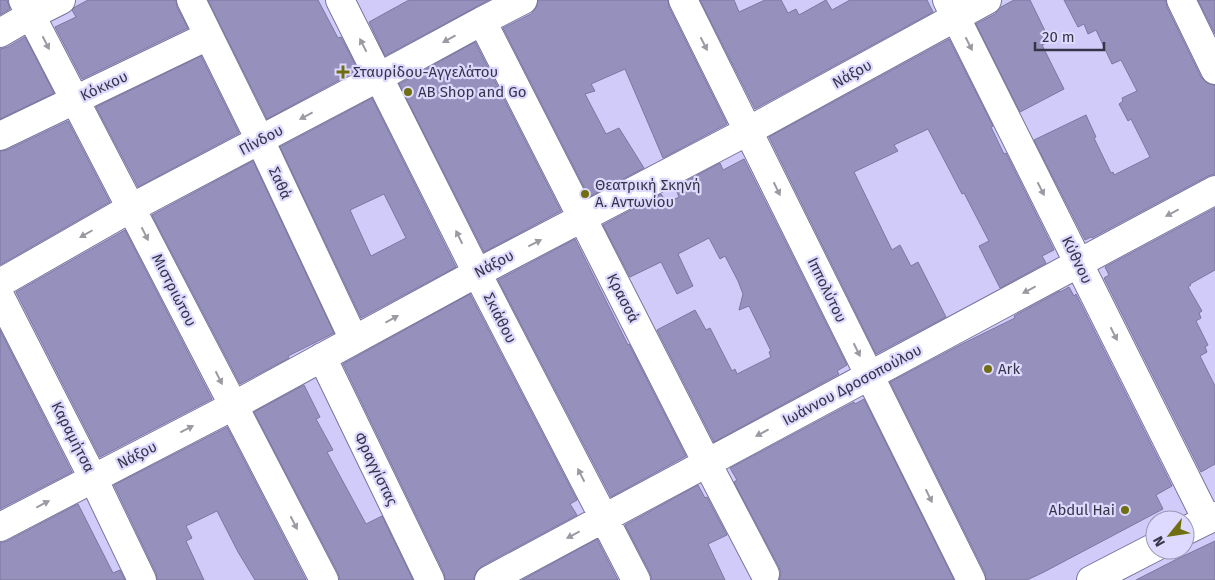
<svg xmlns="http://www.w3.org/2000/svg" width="1215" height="580" font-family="'Fira Sans',sans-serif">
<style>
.building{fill:#9691bc;stroke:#7b77a1;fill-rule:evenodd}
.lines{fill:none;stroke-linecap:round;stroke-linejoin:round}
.minor-casing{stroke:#78749d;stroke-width:30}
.major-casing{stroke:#78749d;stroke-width:30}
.minor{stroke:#fff;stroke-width:28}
.major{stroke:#fff;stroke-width:28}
.oneway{fill:#9a9aa3}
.poi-dot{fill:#6f6e10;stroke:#ddd9ff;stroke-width:2}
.labels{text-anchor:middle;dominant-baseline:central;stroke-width:4.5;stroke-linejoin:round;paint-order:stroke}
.poi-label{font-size:15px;fill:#363547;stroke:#ddd9ff;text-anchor:start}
.street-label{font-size:15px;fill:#363547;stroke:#ddd9ff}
</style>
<rect width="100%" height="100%" fill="#d0cbf9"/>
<path class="building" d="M 0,0 L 7,0 L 10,9 L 0,15 Z
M 88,0 L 176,0 L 177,7 L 188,28 L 82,79 L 55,27 L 76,17 L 72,10 L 75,7 Z
M 208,0 L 318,0 L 338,38 L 341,37 L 358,70 L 267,119 Z
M 409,0 L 489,0 L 385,56 L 369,22 Z
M 538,0 L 668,0 L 669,7 L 727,124 L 663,158 L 625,69 L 591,84 L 595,91 L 585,94 L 606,134 L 619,128 L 644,168 L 589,197 L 503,28 L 531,14 L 536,8 Z
M 700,0 L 734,0 L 739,12 L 765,0 L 781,0 L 788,13 L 796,9 L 799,15 L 826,0 L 832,10 L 850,0 L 927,0 L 933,12 L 755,109 Z
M 1014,0 L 1030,0 L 1050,41 L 1042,45 L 1064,89 L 1020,112 L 976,24 L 995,14 L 1001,7 Z
M 1064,0 L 1166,0 L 1167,7 L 1201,77 L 1207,83 L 1215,85 L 1215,174 L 1208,176 L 1092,238 L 1091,237 L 1085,240 L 1034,140 L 1086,115 L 1096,137 L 1094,138 L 1111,173 L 1113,172 L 1114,175 L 1150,157 L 1131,119 L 1128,121 L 1119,104 L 1123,101 L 1122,98 L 1137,91 L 1121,60 L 1112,64 L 1096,30 L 1088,34 L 1084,24 L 1078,27 Z
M 1198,0 L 1215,0 L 1215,34 Z
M 25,37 L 54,93 L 0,119 L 0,49 L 8,47 Z
M 949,39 L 993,126 L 991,127 L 1004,154 L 1006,153 L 1054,250 L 1042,256 L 1046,263 L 1000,288 L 979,246 L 989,241 L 964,193 L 962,194 L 928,129 L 894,145 L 898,151 L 854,172 L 892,250 L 900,245 L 911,266 L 918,262 L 946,317 L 876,354 L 769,137 Z
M 475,42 L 561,211 L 484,252 L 399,84 Z
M 201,56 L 239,133 L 138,187 L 96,107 Z
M 372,98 L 456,267 L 361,318 L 280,147 ZM 384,194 L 406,238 L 371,256 L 350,210 Z
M 68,121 L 110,202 L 0,265 L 0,151 L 7,150 Z
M 744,159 L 847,365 L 837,371 L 839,374 L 714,442 L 657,330 L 695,310 L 706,330 L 710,328 L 732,371 L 735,369 L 737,374 L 771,357 L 769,352 L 771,351 L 749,306 L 739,310 L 743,294 L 738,281 L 725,256 L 720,259 L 709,238 L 678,254 L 693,286 L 677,294 L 661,262 L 630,277 L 603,225 L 661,194 L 667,203 L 679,197 L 675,187 L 720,163 L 723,170 Z
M 253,161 L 334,333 L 288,356 L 289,358 L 240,384 L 152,215 Z
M 1215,208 L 1215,270 L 1190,284 L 1191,285 L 1188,287 L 1202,311 L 1199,313 L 1201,318 L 1196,321 L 1208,345 L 1205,347 L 1207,352 L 1200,356 L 1215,386 L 1215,464 L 1201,472 L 1104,278 L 1109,275 L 1105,267 Z
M 125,230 L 212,399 L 100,457 L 16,292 Z
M 575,239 L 628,345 L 629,344 L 686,456 L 611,497 L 498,280 Z
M 1069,287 L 1074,296 L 1076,294 L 1172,486 L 1156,495 L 1163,509 L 1044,572 L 1027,580 L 986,580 L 985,573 L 890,382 L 960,345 L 1015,318 L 1014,316 L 1060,291 L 1060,292 Z
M 470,294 L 577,500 L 570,504 L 577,515 L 482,566 L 476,572 L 473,580 L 445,580 L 444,573 L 343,364 Z
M 0,330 L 72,472 L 0,509 Z
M 304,385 L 320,417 L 316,419 L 333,450 L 327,452 L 366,524 L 382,516 L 413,580 L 340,580 L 338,573 L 254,412 Z
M 864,399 L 954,580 L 779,580 L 781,574 L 779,567 L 734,482 L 737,480 L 730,468 L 854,402 L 855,404 Z
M 227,427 L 306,580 L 255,580 L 238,552 L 217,511 L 186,526 L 192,538 L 186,541 L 204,580 L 157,580 L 156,573 L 114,485 Z
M 698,485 L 705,498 L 707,497 L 727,535 L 708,544 L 725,580 L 652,580 L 650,573 L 625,525 Z
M 78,504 L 113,573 L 120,570 L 125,580 L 0,580 L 0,543 L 7,541 Z
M 597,539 L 618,580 L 522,580 Z
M 1215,541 L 1215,580 L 1136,580 L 1177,559 Z"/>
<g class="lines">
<g class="minor-casing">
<path id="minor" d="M 23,0 L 324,580
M 191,0 L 260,140 L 354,340
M 340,0 L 477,273 L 636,580
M 683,0 L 971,580
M 947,0 L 1207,520
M 1181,0 L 1215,70
M 482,21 L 707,463 L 765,574
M 0,33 L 31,15 L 61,0
M 0,136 L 208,36
M 0,283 L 131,208 L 379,77 L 482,21 L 523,0
M 0,296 L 93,478 L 142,580
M 322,357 L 430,580
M 0,527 L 233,406 L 477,273 L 748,131 L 987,0
M 489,580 L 1215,190"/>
</g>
<g class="major-casing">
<path id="major" d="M 1185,531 L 1215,516
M 1091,580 L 1155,547"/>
</g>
<use href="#minor" class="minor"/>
<use href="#major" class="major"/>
</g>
<defs><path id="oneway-solid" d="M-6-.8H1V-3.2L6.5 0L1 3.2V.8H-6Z" transform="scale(1.25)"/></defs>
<g class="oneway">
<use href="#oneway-solid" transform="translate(449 39) rotate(151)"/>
<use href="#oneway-solid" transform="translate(46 43) rotate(63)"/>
<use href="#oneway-solid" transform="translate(704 44) rotate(63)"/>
<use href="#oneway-solid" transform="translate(969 44) rotate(63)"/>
<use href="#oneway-solid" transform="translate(363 45) rotate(-117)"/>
<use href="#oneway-solid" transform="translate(306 116) rotate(152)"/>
<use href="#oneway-solid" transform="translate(777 189) rotate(64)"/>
<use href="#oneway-solid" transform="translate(1041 189) rotate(63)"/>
<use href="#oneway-solid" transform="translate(1172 213) rotate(152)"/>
<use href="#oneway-solid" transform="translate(86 234) rotate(150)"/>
<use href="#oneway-solid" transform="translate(145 234) rotate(63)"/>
<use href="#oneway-solid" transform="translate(459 237) rotate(-116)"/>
<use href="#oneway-solid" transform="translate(535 243) rotate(-27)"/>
<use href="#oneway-solid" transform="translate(1029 290) rotate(152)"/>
<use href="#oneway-solid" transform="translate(392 319) rotate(-29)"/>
<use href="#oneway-solid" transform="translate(1114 334) rotate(63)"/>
<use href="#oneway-solid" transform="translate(857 350) rotate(64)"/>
<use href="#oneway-solid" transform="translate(219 378) rotate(63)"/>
<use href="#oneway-solid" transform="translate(187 429) rotate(-27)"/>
<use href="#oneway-solid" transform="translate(762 433) rotate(152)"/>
<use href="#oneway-solid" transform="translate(581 475) rotate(-117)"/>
<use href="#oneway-solid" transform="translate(929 496) rotate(64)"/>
<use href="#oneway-solid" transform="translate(43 504) rotate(-28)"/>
<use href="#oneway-solid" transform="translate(294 523) rotate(63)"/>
<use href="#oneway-solid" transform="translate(573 535) rotate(152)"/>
</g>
<g class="poi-dot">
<path d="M340.5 64.5h5v5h5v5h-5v5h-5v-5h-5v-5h5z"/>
<circle cx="408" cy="92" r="5"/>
<circle cx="585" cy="194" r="5"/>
<circle cx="988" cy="369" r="5"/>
<circle cx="1125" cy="510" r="5"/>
</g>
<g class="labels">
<g class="poi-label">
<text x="353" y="72">Σταυρίδου-Αγγελάτου</text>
<text x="418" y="92">ΑΒ Shop and Go</text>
<text x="595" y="185">Θεατρική Σκηνή<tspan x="595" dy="17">Α. Αντωνίου</tspan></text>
<text x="998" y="369">Ark</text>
<text x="1115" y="510" text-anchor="end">Abdul Hai</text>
</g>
<g class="street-label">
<text transform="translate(852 74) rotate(-29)">Νάξου</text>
<text transform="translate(104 86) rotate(-25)">Κόκκου</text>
<text transform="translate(261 140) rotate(-28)">Πίνδου</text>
<text transform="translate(280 183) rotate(65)">Σαθά</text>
<text transform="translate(1077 260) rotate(64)">Κύθνου</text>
<text transform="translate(494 264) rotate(-28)">Νάξου</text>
<text transform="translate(174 290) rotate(63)">Μιστριώτου</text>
<text transform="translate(827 290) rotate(64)">Ιππολύτου</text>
<text transform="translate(623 298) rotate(63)">Κρασσά</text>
<text transform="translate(500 318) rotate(63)">Σκιάθου</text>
<text transform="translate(852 385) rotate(-28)">Ιωάννου Δροσοπούλου</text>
<text transform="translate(73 437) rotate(63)">Καραμήτσα</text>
<text transform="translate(137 455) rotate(-27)">Νάξου</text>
<text transform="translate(376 469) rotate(64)">Φραγγίστας</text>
</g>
</g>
<g transform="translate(1170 535) rotate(240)"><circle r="24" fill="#ddd9ff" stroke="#9a97b5"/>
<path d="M0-4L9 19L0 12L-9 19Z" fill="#6f6e10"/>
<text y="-8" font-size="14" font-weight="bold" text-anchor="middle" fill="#363547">N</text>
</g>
<path d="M1035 42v8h69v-8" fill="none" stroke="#363547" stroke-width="2.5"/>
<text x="1042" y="42" font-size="15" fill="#363547" stroke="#ddd9ff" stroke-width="4" paint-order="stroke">20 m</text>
</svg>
